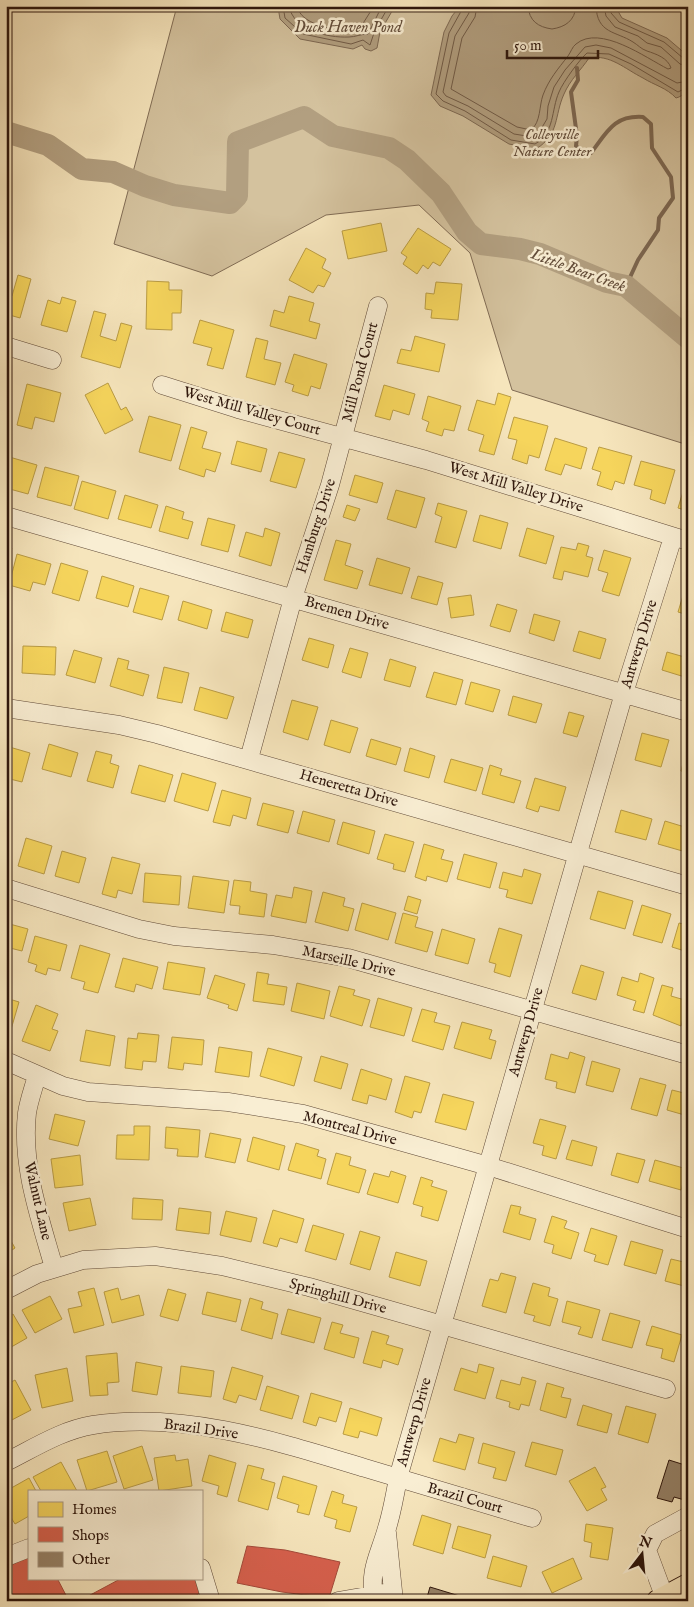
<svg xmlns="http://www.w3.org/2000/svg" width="694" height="1607" font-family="'IM FELL English',serif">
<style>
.green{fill:#d4c29e;stroke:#816c55}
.water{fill:#b29f80;stroke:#7d6852}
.homes{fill:#f6d55c;stroke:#ba9c44}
.shops{fill:#d6604d;stroke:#a44a3a}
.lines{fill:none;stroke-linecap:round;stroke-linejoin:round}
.shore{stroke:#705a46;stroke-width:1}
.stream{stroke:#7d6852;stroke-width:4}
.river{stroke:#b29f80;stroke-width:22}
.building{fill:#968268;stroke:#2e160c}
.minor-casing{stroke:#604a38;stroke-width:19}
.major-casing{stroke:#2e160c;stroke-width:24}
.minor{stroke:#f9eed3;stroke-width:18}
.major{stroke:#f6e5bc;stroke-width:22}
.labels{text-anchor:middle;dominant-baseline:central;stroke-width:5;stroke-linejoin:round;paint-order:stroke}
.park-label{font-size:15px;font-style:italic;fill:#604a38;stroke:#f9eed3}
.street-label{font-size:15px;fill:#2e160c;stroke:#f9eed3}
.water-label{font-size:16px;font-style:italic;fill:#634d3a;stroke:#f9eed3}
</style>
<rect width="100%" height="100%" fill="#f6e5bc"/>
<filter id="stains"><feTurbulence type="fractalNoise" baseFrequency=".004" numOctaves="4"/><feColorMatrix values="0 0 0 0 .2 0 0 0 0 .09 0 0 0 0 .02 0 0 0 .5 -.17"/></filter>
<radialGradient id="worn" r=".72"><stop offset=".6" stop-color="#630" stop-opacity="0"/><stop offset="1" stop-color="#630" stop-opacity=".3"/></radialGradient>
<path class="green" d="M 177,6 L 688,6 L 688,445 L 512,390 L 470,253 L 419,205 L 326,215 L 212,276 L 114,244 Z"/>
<path class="water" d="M 395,6 L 380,32 L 377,48 L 371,51 L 365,49 L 362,45 L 353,49 L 300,39 L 280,19 L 278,7 Z
M 460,6 L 541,6 L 552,10 L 563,6 L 615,6 L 622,18 L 667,38 L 688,56 C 688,71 693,94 676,98 C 667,88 654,85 643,78 C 625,69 610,54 589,58 C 581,70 570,80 564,94 C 554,116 560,134 536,149 L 509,144 L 463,116 L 440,106 L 431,95 L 444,32 L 452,16 Z"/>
<path class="homes" d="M 381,223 L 387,251 L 348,259 L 342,231 Z
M 418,228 L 451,249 L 440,266 L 433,262 L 428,269 L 423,265 L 417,274 L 403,264 L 407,257 L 401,253 Z
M 306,248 L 326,259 L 322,268 L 331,273 L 324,287 L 318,285 L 313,293 L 289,280 Z
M 18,275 L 31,279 L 20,318 L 6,314 L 6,295 L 12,296 Z
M 147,281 L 169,282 L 169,290 L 182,290 L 181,313 L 172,313 L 172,330 L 146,329 Z
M 436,282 L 462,284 L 458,320 L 431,318 L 432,310 L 425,309 L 426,293 L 434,294 Z
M 289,296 L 314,303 L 309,321 L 320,324 L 316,339 L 270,326 L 274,310 L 284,313 Z
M 62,297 L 76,301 L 67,332 L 41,325 L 48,300 L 60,304 Z
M 94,311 L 106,314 L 100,336 L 116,341 L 121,323 L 132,326 L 120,368 L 81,357 Z
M 200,320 L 234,330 L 223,369 L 207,365 L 212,348 L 193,343 Z
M 415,336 L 445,344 L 439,372 L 397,363 L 401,349 L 411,351 Z
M 256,338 L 268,341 L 264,359 L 281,363 L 275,385 L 246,377 Z
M 294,354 L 327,364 L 320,389 L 311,386 L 308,396 L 292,391 L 294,385 L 285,382 Z
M 108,383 L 121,410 L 126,407 L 133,420 L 105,434 L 85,395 Z
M 27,384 L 61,393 L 54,422 L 35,417 L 32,429 L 17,425 Z
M 384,385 L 415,394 L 409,415 L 393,410 L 390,420 L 375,416 Z
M 498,393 L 511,397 L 494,455 L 479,451 L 484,435 L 468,430 L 477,400 L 495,405 Z
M 428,396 L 461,406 L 454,431 L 444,429 L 442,436 L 426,431 L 429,422 L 422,419 Z
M 149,416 L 181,425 L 171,461 L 139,452 Z
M 514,417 L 548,426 L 539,458 L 529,455 L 527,464 L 512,459 L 517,440 L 508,438 Z
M 191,427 L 207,432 L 202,448 L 221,453 L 215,472 L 206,469 L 204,477 L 179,469 Z
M 555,438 L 587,448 L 581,469 L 565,464 L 561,475 L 545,470 Z
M 237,441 L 267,449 L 261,472 L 231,464 Z
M 599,447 L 632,456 L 624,484 L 615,481 L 612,490 L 597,485 L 601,472 L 592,469 Z
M 279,452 L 305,459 L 296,488 L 270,481 Z
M 6,456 L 37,465 L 28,494 L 6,488 Z
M 641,461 L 675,470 L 665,504 L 650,499 L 652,490 L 634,485 Z
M 45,467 L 79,476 L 71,506 L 37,497 Z
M 355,475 L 383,483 L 377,503 L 349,495 Z
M 688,475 L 688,511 L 678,508 Z
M 82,481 L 116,491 L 108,519 L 74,509 Z
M 396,490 L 425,498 L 416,528 L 387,519 Z
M 125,495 L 158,505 L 151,528 L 118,519 Z
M 438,503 L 467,511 L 456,548 L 435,542 L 442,517 L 435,514 Z
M 347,505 L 360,509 L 355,521 L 343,517 Z
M 166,506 L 184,512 L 182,519 L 193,522 L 188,539 L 159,531 Z
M 480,515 L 508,523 L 501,549 L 473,541 Z
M 208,518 L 235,525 L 228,552 L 201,545 Z
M 265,528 L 280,533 L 271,566 L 239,556 L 246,532 L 263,537 Z
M 527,528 L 554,536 L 546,564 L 519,556 Z
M 336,540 L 351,544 L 345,565 L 363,571 L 357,589 L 324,580 Z
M 578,543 L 589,546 L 586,556 L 593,558 L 588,577 L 564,571 L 562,580 L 553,578 L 561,547 L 576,550 Z
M 6,547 L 12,548 L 6,570 Z
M 604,550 L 631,558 L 619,596 L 602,591 L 608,573 L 598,570 Z
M 17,554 L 51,564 L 45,585 L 33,582 L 30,591 L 9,585 Z
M 377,558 L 410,568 L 402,594 L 369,585 Z
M 61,563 L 88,571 L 79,601 L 52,593 Z
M 102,576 L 134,586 L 128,607 L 96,598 Z
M 418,576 L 443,583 L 437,605 L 411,598 Z
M 688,579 L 688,615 L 678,612 Z
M 140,588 L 169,596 L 162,620 L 133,612 Z
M 471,595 L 474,615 L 451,618 L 448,598 Z
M 183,601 L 212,610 L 207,629 L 178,620 Z
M 497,604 L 517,610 L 510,632 L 490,626 Z
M 226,612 L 253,620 L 248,638 L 221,631 Z
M 534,614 L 560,621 L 554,641 L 529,633 Z
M 579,631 L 606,639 L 600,659 L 573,651 Z
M 309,638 L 334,645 L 328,668 L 302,660 Z
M 23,646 L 56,647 L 55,675 L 22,673 Z
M 350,648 L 368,653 L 361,678 L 342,672 Z
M 74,650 L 102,658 L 95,683 L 66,675 Z
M 667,652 L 688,658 L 688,678 L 662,670 Z
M 118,658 L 129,661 L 127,669 L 149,675 L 143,696 L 110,686 Z
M 390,659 L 416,667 L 410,687 L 384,680 Z
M 164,667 L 189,673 L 182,703 L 157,698 Z
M 434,672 L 463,680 L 456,705 L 426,697 Z
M 471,682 L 500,690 L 493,712 L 465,704 Z
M 200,687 L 234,697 L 227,719 L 194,710 Z
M 513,696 L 542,704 L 536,723 L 508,715 Z
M 292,700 L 318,707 L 308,740 L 283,732 Z
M 569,712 L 584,716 L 577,737 L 563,733 Z
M 331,720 L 358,728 L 350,753 L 324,745 Z
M 642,733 L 669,740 L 661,767 L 635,760 Z
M 371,739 L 401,748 L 396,765 L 366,756 Z
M 49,744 L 78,753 L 71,777 L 42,769 Z
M 6,746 L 30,753 L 22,782 L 6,778 Z
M 410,748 L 435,756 L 429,778 L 404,771 Z
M 96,751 L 112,755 L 110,763 L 119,766 L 113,788 L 87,781 Z
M 686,752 L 688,752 L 688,773 L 681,771 Z
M 451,759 L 483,768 L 476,791 L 444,782 Z
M 139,765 L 173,775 L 165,802 L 131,793 Z
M 490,765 L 502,769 L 500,775 L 521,781 L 514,803 L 482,794 Z
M 182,773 L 216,783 L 208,811 L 174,801 Z
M 535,778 L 566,787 L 559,811 L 540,806 L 538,812 L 526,808 Z
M 222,790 L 251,798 L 246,819 L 233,815 L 230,826 L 213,822 Z
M 263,803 L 294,811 L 288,833 L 257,825 Z
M 621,810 L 652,819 L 646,840 L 615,832 Z
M 303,811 L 335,820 L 329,842 L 297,833 Z
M 665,821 L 688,828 L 686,852 L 658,844 Z
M 343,822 L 375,831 L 369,854 L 337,844 Z
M 385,834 L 414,842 L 405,872 L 393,869 L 394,864 L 377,859 Z
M 26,838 L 52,846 L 44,874 L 18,866 Z
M 424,844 L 444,850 L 441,859 L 453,862 L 447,882 L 427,876 L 426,881 L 415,877 Z
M 62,851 L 86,858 L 79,883 L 55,876 Z
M 464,854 L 497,863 L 490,888 L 457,879 Z
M 112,857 L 140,864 L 132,894 L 118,890 L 116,898 L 102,894 Z
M 524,869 L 541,874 L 532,904 L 506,897 L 508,890 L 499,888 L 503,872 L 522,877 Z
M 145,873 L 181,876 L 179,905 L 143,902 Z
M 193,876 L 229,881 L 224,913 L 188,908 Z
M 234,880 L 251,882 L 250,891 L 267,894 L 264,917 L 239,914 L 240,906 L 230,905 Z
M 294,887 L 312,891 L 306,923 L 271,916 L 276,895 L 292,898 Z
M 598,891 L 633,901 L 625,929 L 590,919 Z
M 323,892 L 345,898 L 343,906 L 354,909 L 348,931 L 315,922 Z
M 408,896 L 421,900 L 417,914 L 404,910 Z
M 362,903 L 396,913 L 388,940 L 355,930 Z
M 642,905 L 671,914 L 662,943 L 633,935 Z
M 403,913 L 418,917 L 415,927 L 433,932 L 427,952 L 395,943 Z
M 6,923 L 28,929 L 22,951 L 6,947 Z
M 679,923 L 688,925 L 688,952 L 672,947 Z
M 499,928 L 522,935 L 510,977 L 494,972 L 496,964 L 489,962 Z
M 442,929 L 475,939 L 468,964 L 435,955 Z
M 35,936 L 67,945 L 60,971 L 48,968 L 46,975 L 35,971 L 37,965 L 28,962 Z
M 80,945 L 110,954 L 98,993 L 83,989 L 85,982 L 71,978 Z
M 123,958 L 158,967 L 152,989 L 136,984 L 134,992 L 115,987 Z
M 168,962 L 205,968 L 200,995 L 163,989 Z
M 581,965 L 604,972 L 596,1000 L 572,993 Z
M 257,972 L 269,974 L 267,984 L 287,987 L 284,1005 L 253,1001 Z
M 640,973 L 654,978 L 644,1013 L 633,1010 L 636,1001 L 617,995 L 622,977 L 638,982 Z
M 215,975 L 245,984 L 237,1011 L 228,1008 L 229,1005 L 207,998 Z
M 297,983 L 330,991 L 324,1019 L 291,1011 Z
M 662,985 L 673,988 L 671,996 L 688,1001 L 681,1026 L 653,1015 Z
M 339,986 L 355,990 L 353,995 L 370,1000 L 362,1026 L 330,1016 Z
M 6,998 L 19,1002 L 10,1033 L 6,1032 Z
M 378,998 L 412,1008 L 404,1036 L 370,1027 Z
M 36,1005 L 58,1014 L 52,1029 L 58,1031 L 50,1051 L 22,1041 Z
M 422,1009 L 437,1013 L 434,1022 L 450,1026 L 443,1050 L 412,1041 Z
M 462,1022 L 492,1030 L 489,1039 L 496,1041 L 491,1059 L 454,1048 Z
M 86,1030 L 115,1036 L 110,1066 L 80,1061 Z
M 138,1033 L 159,1035 L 156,1062 L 143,1061 L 142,1070 L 125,1068 L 128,1038 L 137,1039 Z
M 172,1037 L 204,1040 L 202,1065 L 184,1063 L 183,1070 L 168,1068 Z
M 219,1047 L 252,1052 L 249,1077 L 215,1072 Z
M 268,1048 L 302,1057 L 294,1086 L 260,1076 Z
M 570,1052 L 585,1057 L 575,1093 L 556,1088 L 557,1082 L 545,1079 L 551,1054 L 568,1059 Z
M 321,1056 L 348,1064 L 341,1089 L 314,1081 Z
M 592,1061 L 620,1069 L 613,1092 L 586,1085 Z
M 361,1069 L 392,1079 L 386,1100 L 369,1095 L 367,1104 L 352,1100 Z
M 405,1076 L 430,1083 L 421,1113 L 414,1111 L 412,1118 L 395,1112 Z
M 640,1078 L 666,1085 L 657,1116 L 631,1109 Z
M 672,1090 L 688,1094 L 688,1116 L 667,1110 Z
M 443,1094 L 474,1102 L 466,1130 L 435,1122 Z
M 55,1114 L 85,1121 L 78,1146 L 49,1139 Z
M 540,1119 L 566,1126 L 556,1159 L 542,1155 L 544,1146 L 533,1143 Z
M 134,1126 L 150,1126 L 149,1160 L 116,1159 L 117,1135 L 134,1135 Z
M 166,1127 L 200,1130 L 198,1157 L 177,1156 L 178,1149 L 165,1148 Z
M 210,1133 L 241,1139 L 235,1163 L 205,1157 Z
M 253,1137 L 285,1146 L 279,1170 L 247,1161 Z
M 572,1140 L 597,1147 L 592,1166 L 566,1159 Z
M 296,1143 L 319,1150 L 317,1156 L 326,1159 L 321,1179 L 288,1170 Z
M 336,1153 L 351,1157 L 349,1165 L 366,1170 L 359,1193 L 327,1184 Z
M 617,1153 L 645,1160 L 638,1183 L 611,1175 Z
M 80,1155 L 83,1185 L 55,1188 L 51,1159 Z
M 655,1160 L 687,1169 L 681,1190 L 649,1181 Z
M 391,1171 L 406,1176 L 398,1203 L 367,1194 L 374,1173 L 389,1177 Z
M 421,1177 L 433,1181 L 431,1186 L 447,1191 L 438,1221 L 421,1216 L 423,1207 L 413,1204 Z
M 90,1198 L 96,1225 L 69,1231 L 63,1203 Z
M 133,1198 L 163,1200 L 162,1220 L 132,1219 Z
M 511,1205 L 521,1207 L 519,1214 L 536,1219 L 530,1240 L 503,1232 Z
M 179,1208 L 211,1212 L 209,1234 L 176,1230 Z
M 273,1210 L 304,1219 L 297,1243 L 280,1238 L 277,1247 L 263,1243 Z
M 226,1211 L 257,1218 L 251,1242 L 220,1235 Z
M 552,1216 L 567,1221 L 564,1228 L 579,1233 L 571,1259 L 552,1253 L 554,1245 L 544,1242 Z
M 313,1225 L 344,1234 L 336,1260 L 305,1251 Z
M 591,1228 L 617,1236 L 608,1265 L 594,1261 L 596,1255 L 584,1251 Z
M 360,1231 L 380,1237 L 370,1270 L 350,1264 Z
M 6,1232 L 15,1248 L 6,1254 Z
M 631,1241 L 663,1250 L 656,1274 L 624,1265 Z
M 396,1252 L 427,1261 L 420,1286 L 389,1277 Z
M 671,1259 L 688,1263 L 688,1287 L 665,1281 Z
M 501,1273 L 516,1277 L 506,1313 L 482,1306 L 490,1279 L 498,1281 Z
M 533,1283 L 550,1288 L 548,1296 L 558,1299 L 550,1326 L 533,1321 L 535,1316 L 524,1313 Z
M 94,1288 L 104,1325 L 74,1333 L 68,1309 L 82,1306 L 78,1292 Z
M 118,1288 L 121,1300 L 139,1295 L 144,1315 L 112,1323 L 104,1292 Z
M 168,1289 L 186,1294 L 178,1321 L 160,1316 Z
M 207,1292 L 241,1300 L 236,1322 L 202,1314 Z
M 50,1296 L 62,1319 L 35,1333 L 22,1310 Z
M 250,1298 L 263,1302 L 261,1309 L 278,1314 L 272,1339 L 241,1330 Z
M 567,1301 L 600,1310 L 592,1338 L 578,1334 L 581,1327 L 562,1322 Z
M 288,1309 L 321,1318 L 314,1343 L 281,1334 Z
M 610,1313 L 640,1321 L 632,1348 L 602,1340 Z
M 13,1314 L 27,1338 L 6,1350 L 6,1318 Z
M 332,1322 L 343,1325 L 340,1333 L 359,1338 L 354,1358 L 324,1349 Z
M 652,1326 L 682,1335 L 674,1362 L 661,1358 L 663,1349 L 646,1345 Z
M 372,1331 L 389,1336 L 386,1344 L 403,1349 L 398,1365 L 383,1360 L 381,1368 L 363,1363 Z
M 117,1353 L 119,1382 L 107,1383 L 108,1395 L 90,1396 L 86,1356 Z
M 136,1362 L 162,1367 L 157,1395 L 132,1391 Z
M 479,1364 L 494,1368 L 485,1399 L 454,1390 L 461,1368 L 477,1373 Z
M 181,1366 L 214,1371 L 211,1397 L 178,1393 Z
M 232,1367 L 263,1376 L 256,1400 L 239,1395 L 236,1403 L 223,1399 Z
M 67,1368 L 73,1401 L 42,1408 L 35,1375 Z
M 522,1377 L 536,1381 L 529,1406 L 521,1404 L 519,1410 L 509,1407 L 510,1402 L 496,1398 L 501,1380 L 520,1385 Z
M 15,1380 L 31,1410 L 6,1423 L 6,1385 Z
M 547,1383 L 564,1388 L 561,1397 L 571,1399 L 566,1418 L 540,1410 Z
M 267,1386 L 299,1396 L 292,1419 L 260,1410 Z
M 311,1393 L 342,1402 L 336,1422 L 319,1417 L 316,1426 L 303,1422 Z
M 583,1405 L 612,1414 L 607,1433 L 577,1425 Z
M 626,1406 L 656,1414 L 648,1443 L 618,1434 Z
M 350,1408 L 382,1418 L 377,1436 L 360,1431 L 358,1438 L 343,1434 Z
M 459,1434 L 474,1438 L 465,1470 L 433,1461 L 440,1438 L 456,1443 Z
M 532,1442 L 563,1450 L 556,1475 L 525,1466 Z
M 483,1443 L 515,1452 L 506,1481 L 493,1478 L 496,1468 L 478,1463 Z
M 142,1446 L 153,1480 L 124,1489 L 113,1456 Z
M 107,1451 L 117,1482 L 87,1491 L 77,1460 Z
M 175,1455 L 176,1461 L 188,1459 L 192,1486 L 159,1491 L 154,1458 Z
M 209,1455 L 236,1463 L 227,1497 L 217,1494 L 219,1486 L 202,1481 Z
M 61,1462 L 77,1491 L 41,1491 L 33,1477 Z
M 248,1465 L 264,1469 L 261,1479 L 275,1483 L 268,1510 L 238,1501 Z
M 595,1467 L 606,1487 L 601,1489 L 607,1500 L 587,1511 L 569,1481 Z
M 283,1476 L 317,1486 L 309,1515 L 297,1512 L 299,1505 L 277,1498 Z
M 29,1478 L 36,1491 L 29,1491 L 29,1516 L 15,1524 L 6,1509 L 6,1491 Z
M 332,1491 L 344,1495 L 342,1503 L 357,1507 L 350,1532 L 335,1528 L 337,1520 L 324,1516 Z
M 422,1515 L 451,1524 L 443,1554 L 413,1545 Z
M 586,1524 L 613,1528 L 608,1560 L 590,1557 L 592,1543 L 584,1541 Z
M 458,1526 L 491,1535 L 485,1558 L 452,1548 Z
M 493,1556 L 527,1566 L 521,1587 L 487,1578 Z
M 573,1558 L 582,1579 L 552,1593 L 542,1572 Z"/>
<path class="shops" d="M 247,1546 L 285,1550 L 340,1562 L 329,1598 L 282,1592 L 237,1583 Z
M 29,1556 L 29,1578 L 57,1578 L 69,1601 L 6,1601 L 6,1568 Z
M 122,1578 L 200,1578 L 206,1590 L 185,1601 L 79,1601 Z"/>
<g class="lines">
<path class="shore" d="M 283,6 L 285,18 L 303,34 L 351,44 L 363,40 L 370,45 L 375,30 L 389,6
M 289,6 C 293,30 327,38 349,37 C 355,37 361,34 368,34 L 382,6
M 297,6 C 300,24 332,30 347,30 C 352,30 358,27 362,25 L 374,6
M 464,6 L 449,33 L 436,94 L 443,101 L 465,111 L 511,140 L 535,144 C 555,133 551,110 559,92 C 563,82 580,59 587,53 L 609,54 L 631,64 L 678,92 L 688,87
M 470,6 L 469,13 L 455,36 L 443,92 L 446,96 L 468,106 L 514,134 L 533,137 L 538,134 L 547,119 L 548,106 L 554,87 L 565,70 L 585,47 L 596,45 L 611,48 L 677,83 L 688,81
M 477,6 L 475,17 L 462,38 L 451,89 L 517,127 L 531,130 C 541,122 539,106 543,95 C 549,79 558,69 568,56 C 571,52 572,47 576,44 C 600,24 646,58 668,69 L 671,68 C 668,58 656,54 647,51 C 641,49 638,45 633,42 C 616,31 597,34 596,6
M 528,6 C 529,21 538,27 552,29 C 565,27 575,21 576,6
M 604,6 L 606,16 L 615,27 L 638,36 L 647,43 L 661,47 L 680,64 L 688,66
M 610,6 L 611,13 L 619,22 L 664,42 L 683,58 L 688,59"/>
<path class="stream" d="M 577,68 L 578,80 L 571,92 L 577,136 L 576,146 L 582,152 L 591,153 C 607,132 614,115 643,117 L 651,124 L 652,148 L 671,177 L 673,198 L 659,218 L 658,230 L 638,260 L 626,286"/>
<path class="river" d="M 6,132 L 48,145 L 82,169 L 113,172 L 145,186 L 174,195 L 230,203 L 237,196 L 238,142 L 304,117 L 333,136 L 389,148 L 407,160 L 441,193 L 467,232 L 481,244 L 520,249 L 540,254 L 607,282 L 626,286 L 688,338"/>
</g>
<path class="building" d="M 669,1460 L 688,1466 L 688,1501 L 674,1497 L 672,1502 L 657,1498 Z
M 430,1587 L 476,1601 L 426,1601 Z"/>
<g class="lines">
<g class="minor-casing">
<path id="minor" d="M 6,346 L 52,360
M 162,385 L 238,409 L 426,460 L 688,541
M 6,516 L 688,712
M 6,708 L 119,725 L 157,734 L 688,886
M 249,759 L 293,598 L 330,485 L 378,306
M 6,888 L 139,929 L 174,936 L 273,945 L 348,958 L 688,1055
M 6,1061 L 63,1086 L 88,1092 L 228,1102 L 303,1114 L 488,1166 L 688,1229
M 37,1075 C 34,1087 29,1100 27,1113 C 21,1166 40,1218 54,1268
M 6,1290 L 37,1274 L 83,1260 L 155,1256 L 222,1266 L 309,1287 L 666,1389
M 6,1462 C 34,1448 62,1430 93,1425 C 184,1411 279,1442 365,1468 C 421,1485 477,1501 532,1518
M 387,1533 L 394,1601
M 6,1557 L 29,1548
M 201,1568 L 211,1601
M 338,1601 L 384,1593
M 374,1601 C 369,1568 379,1557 387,1528 C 392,1512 395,1495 398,1478 L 624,693 L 673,537
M 666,1601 L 647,1550 L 655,1534 L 688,1516"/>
</g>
<g class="major-casing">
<path id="major" d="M 658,1601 L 688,1585"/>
</g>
<use href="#minor" class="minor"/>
<use href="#major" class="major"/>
</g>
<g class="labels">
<g class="park-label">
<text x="552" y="134">Colleyville<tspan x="552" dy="17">Nature Center</tspan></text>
</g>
<g class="street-label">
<text transform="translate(360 372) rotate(-75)">Mill Pond Court</text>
<text transform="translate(252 411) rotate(16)">West Mill Valley Court</text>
<text transform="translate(516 487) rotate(17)">West Mill Valley Drive</text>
<text transform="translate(316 526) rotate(-72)">Hamburg Drive</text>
<text transform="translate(347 613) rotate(16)">Bremen Drive</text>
<text transform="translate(639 644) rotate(-73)">Antwerp Drive</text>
<text transform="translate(349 788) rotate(16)">Heneretta Drive</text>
<text transform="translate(349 961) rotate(13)">Marseille Drive</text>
<text transform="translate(526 1032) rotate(-74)">Antwerp Drive</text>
<text transform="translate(350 1128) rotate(15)">Montreal Drive</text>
<text transform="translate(38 1201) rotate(77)">Walnut Lane</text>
<text transform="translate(338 1296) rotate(15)">Springhill Drive</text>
<text transform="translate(414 1422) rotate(-74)">Antwerp Drive</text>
<text transform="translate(201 1429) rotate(8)">Brazil Drive</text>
<text transform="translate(465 1498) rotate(16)">Brazil Court</text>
</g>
<g class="water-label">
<text x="348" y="28">Duck Haven Pond</text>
<text transform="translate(578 271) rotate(20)">Little Bear Creek</text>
</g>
</g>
<rect width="694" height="1607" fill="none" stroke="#f6e5bc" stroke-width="25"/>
<rect x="8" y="8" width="679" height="1592" fill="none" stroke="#2e160c" stroke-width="2.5"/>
<rect x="12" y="12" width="669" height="1582" fill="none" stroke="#2e160c"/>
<rect x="28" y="1490" width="175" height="90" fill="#f9eed3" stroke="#a89883"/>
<rect x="38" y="1502" width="25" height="15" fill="#f6d55c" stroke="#a89883"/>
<text x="72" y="1514" font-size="15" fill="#2e160c">Homes</text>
<rect x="38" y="1527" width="25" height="15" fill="#d6604d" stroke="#a89883"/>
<text x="72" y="1540" font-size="15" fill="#2e160c">Shops</text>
<rect x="38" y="1552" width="25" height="15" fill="#968268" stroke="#a89883"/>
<text x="72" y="1564" font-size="15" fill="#2e160c">Other</text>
<g transform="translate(642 1554) rotate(16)" stroke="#f9eed3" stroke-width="4" paint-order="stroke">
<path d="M0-4L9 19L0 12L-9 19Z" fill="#2e160c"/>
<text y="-8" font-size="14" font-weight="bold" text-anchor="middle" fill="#2e160c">N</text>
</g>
<path d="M507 50v8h91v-8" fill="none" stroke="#2e160c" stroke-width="2.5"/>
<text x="514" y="50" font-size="15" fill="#2e160c" stroke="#f9eed3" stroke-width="4" paint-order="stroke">50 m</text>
<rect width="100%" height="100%" filter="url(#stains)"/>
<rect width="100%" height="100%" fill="url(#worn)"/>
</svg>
